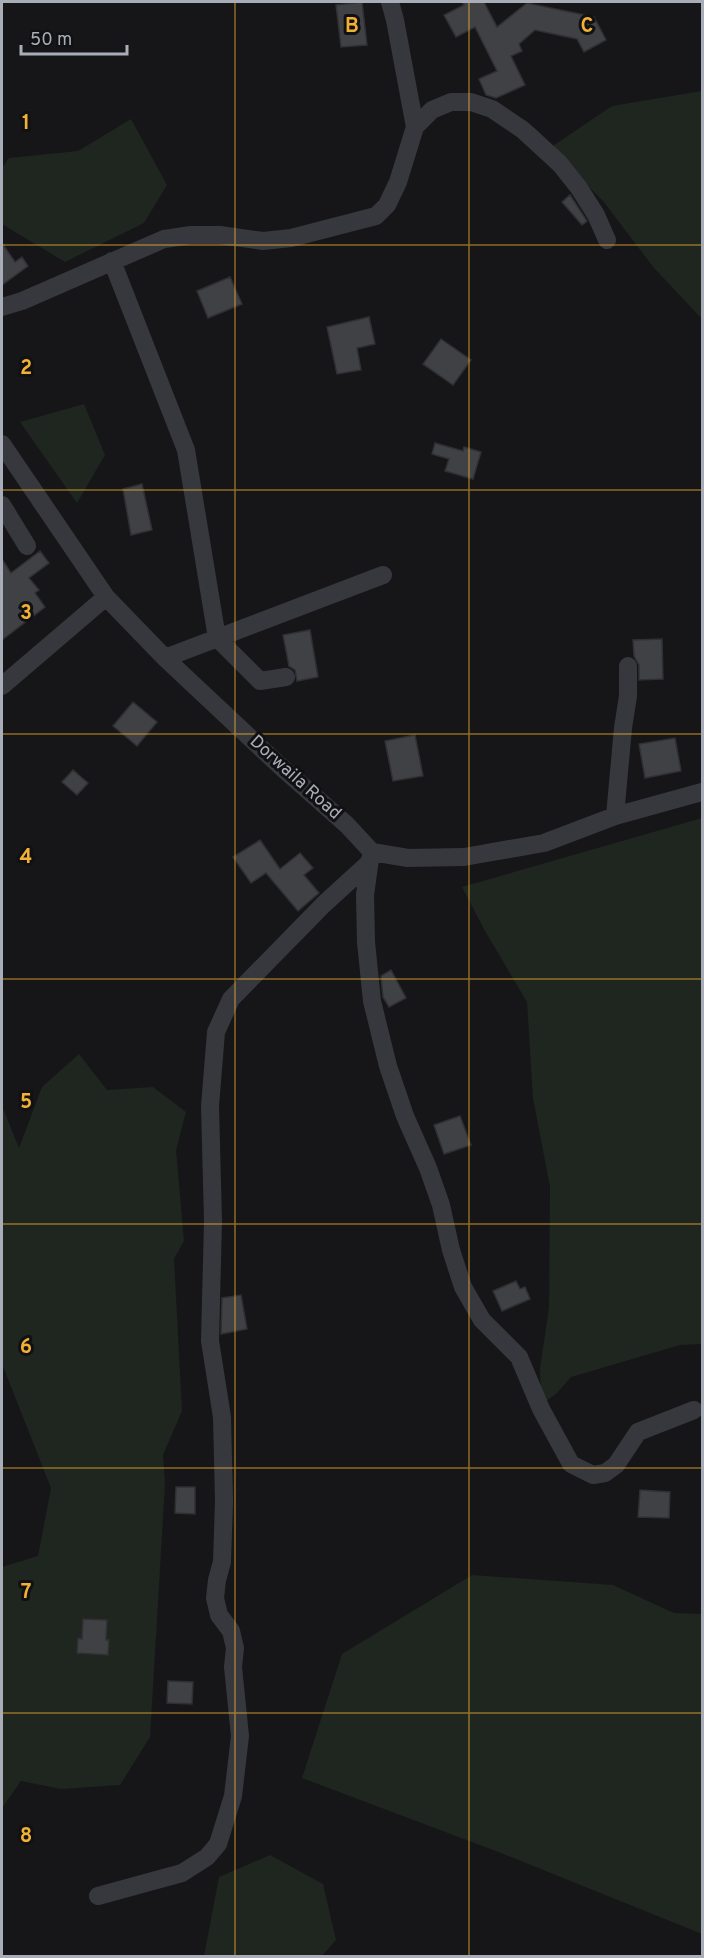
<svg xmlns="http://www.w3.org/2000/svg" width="704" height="1958" font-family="Overpass,sans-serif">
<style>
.green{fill:#1e261f}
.building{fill:#404145;stroke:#303034;stroke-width:1.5}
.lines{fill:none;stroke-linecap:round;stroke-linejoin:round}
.minor{stroke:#37383d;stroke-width:18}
.grid{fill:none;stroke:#f2b134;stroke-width:1.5;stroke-opacity:0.55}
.labels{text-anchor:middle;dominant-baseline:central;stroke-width:6;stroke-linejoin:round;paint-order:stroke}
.street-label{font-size:18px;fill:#a8adb8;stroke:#111113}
.grid-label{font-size:20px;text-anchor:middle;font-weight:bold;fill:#f2b134;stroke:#111113;stroke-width:6;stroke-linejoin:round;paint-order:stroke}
</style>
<rect width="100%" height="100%" fill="#161618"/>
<path class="green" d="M 702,91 L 702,319 L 654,268 L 603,201 L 550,148 L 612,106 Z
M 131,119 L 167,185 L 144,223 L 65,262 L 2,224 L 2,168 L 9,158 L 78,151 Z
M 84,404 L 105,455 L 77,503 L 20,422 Z
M 702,818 L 702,1344 L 680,1345 L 571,1377 L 557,1393 L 541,1405 L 540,1369 L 549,1307 L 550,1187 L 533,1098 L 527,1002 L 485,931 L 462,887 Z
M 79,1054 L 107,1090 L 153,1087 L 186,1112 L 176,1150 L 184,1241 L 174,1259 L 182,1411 L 163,1455 L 165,1484 L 150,1737 L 120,1785 L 61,1789 L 21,1781 L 2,1808 L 2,1567 L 38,1556 L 51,1488 L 2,1364 L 2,1106 L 19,1148 L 42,1087 Z
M 472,1575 L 613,1585 L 674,1613 L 702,1614 L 702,1934 L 501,1853 L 302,1778 L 342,1654 Z
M 270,1855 L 323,1884 L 336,1940 L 322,1956 L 204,1956 L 219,1877 Z"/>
<path class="building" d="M 362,2 L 367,45 L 341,47 L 336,5 Z
M 462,2 L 484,2 L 497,27 L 527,3 L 594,17 L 606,40 L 584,52 L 577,39 L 535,30 L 519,44 L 522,51 L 511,56 L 525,85 L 496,98 L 486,95 L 479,79 L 497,71 L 475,27 L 456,37 L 444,15 L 464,5 Z
M 570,195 L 587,221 L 582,225 L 562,202 Z
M 2,243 L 15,262 L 22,257 L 28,266 L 2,285 Z
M 230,277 L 242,304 L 208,318 L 197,291 Z
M 369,317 L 375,344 L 357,348 L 361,370 L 337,374 L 327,327 Z
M 441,339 L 471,360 L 453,385 L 423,364 Z
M 435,443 L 463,451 L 464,447 L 481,452 L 473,479 L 445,471 L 449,459 L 432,454 Z
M 142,484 L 152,530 L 131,535 L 123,489 Z
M 40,551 L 49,563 L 29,578 L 39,590 L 35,593 L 45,607 L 2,640 L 2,559 L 11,573 Z
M 310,630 L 318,677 L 297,681 L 295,670 L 289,666 L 283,635 Z
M 662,639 L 663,679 L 639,680 L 639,665 L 634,656 L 633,640 Z
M 133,702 L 157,722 L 137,746 L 113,726 Z
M 415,735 L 423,776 L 393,781 L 385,741 Z
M 675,738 L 681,771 L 645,778 L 639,744 Z
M 73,770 L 88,783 L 77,795 L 62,782 Z
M 260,840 L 280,869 L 300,853 L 313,868 L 304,875 L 319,893 L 298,911 L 266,873 L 251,883 L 233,857 Z
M 391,970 L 406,998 L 389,1007 L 383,997 L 381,976 Z
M 460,1116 L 471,1145 L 444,1154 L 434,1125 Z
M 516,1281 L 520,1289 L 525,1287 L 530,1299 L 502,1311 L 493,1291 Z
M 241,1295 L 247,1329 L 221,1334 L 222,1298 Z
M 176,1487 L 195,1487 L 195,1514 L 175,1513 Z
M 640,1490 L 670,1492 L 669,1518 L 638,1517 Z
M 83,1619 L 107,1620 L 106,1640 L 109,1640 L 108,1655 L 77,1653 L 78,1638 L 82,1639 Z
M 168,1681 L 193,1682 L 192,1704 L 167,1703 Z"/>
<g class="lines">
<path class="minor" d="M 390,2 L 395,20 L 415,127
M 112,261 L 186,450 L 217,638 L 260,681 L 286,677
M 2,307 L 22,301 L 164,239 L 191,235 L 220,235 L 263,241 L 291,238 L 376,216 L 387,205 L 398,182 L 415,127 L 432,110 L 451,102 L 471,102 L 492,109 L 523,130 L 560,164 L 579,188 L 596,215 L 607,240
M 2,444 L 106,597 L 165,658 L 279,765 L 347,825 L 372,852 L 408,858 L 464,857 L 544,843 L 615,816 L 702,792
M 2,505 L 27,546
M 165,658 L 383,575
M 2,686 L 106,597
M 615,816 L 623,728 L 628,696 L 628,666
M 370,859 L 365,895 L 366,942 L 372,1001 L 388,1066 L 405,1116 L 428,1168 L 441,1205 L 451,1250 L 463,1287 L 482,1320 L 519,1357 L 541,1409 L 571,1464 L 593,1475 L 605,1473 L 616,1465 L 638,1432 L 694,1410
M 98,1896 L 182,1873 L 207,1857 L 218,1844 L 233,1796 L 240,1736 L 233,1667 L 235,1648 L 231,1631 L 219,1615 L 215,1598 L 217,1580 L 222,1562 L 224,1501 L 222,1417 L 210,1341 L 213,1221 L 210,1106 L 216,1032 L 231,999 L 324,904 L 369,863"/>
</g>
<path class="grid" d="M 235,2 L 235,1956M 469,2 L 469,1956M 2,245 L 702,245M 2,490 L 702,490M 2,734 L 702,734M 2,979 L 702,979M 2,1224 L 702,1224M 2,1468 L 702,1468M 2,1713 L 702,1713"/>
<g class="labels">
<g class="street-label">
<text transform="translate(295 778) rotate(42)">Dorwaila Road</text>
</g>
</g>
<g class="grid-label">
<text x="352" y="32">B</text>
<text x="587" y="32">C</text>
<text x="26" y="129">1</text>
<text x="26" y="374">2</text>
<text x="26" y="619">3</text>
<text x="26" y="863">4</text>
<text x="26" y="1108">5</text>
<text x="26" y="1353">6</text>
<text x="26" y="1598">7</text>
<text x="26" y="1842">8</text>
</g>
<rect width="704" height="1958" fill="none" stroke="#a8adb8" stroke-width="6"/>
<path d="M21 45v9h106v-9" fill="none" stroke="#a8adb8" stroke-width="3"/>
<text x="30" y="45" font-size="18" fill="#a8adb8" stroke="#111113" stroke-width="4.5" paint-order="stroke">50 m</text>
</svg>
